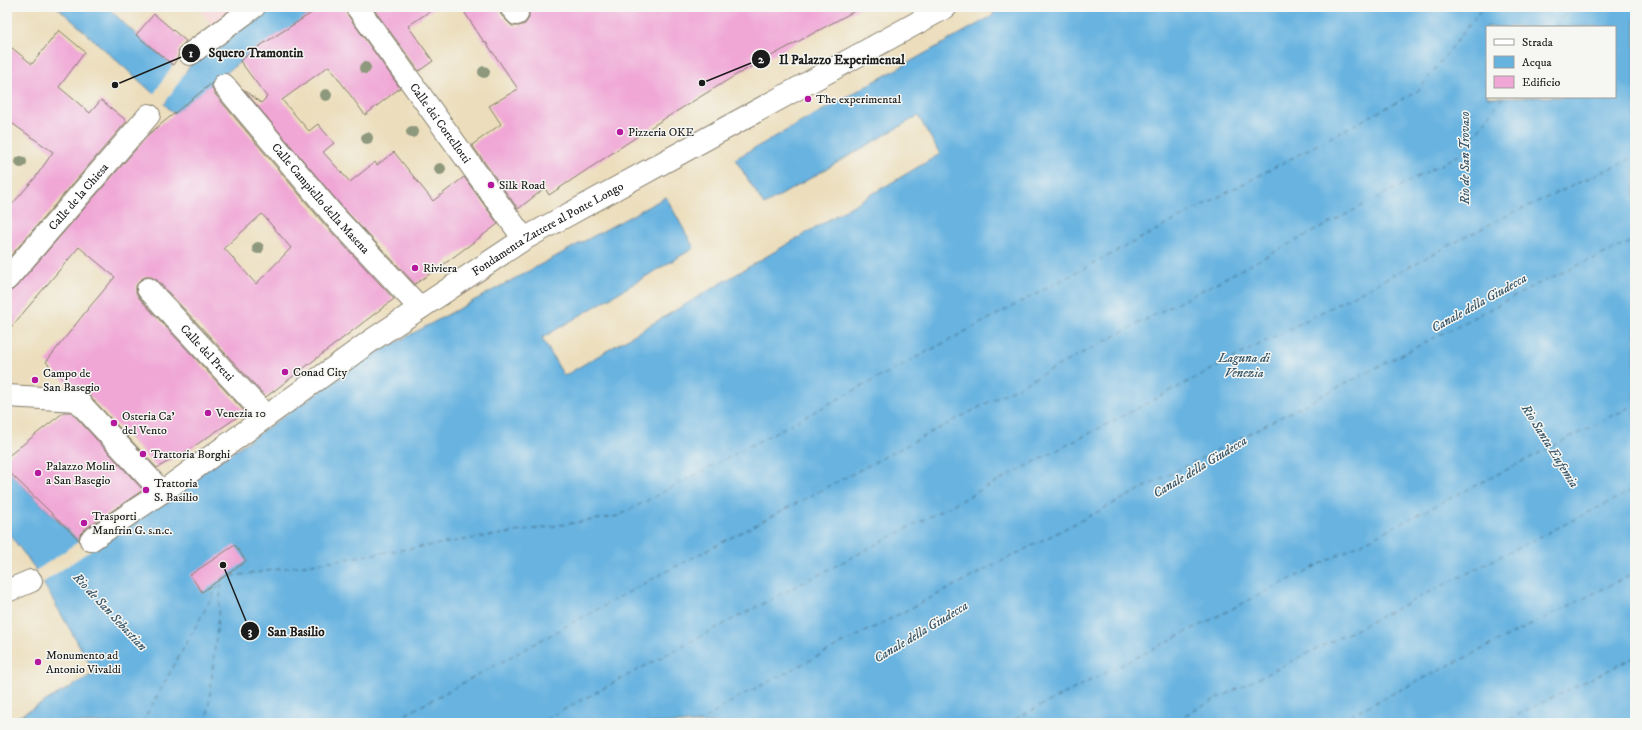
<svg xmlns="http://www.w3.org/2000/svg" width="1642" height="730" font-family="'IM FELL DW Pica',serif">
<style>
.built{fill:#f7cfd1}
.water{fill:#67b3e0;stroke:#42687e;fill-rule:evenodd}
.pier{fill:#ecdebc}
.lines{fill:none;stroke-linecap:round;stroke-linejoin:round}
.ferry{stroke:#3a586a;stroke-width:1;stroke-dasharray:5 4;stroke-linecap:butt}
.building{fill:#f0a7d6;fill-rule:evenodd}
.street-casing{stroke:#847d6c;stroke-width:24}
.street{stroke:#fff;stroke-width:22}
.tree{fill:#8e987d}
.poi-dot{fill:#b5179e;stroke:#f6f6f2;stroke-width:1.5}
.labels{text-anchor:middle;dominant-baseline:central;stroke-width:3;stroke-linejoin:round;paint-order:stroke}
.poi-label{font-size:12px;fill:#1c1c1c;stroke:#f6f6f2;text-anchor:start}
.street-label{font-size:12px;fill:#1c1c1c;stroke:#f6f6f2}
.water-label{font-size:13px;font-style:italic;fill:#3a586a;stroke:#f6f6f2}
.leader{fill:none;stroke:#1c1c1c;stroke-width:1.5}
.callout-dot{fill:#1c1c1c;stroke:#f6f6f2;stroke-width:1.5}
.mark-label{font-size:12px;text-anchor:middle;font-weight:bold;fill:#fff}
.callout-label{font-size:13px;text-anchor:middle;font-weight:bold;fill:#1c1c1c;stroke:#f6f6f2;stroke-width:3;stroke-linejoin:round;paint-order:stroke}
</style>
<rect width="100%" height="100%" fill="#f6f6f2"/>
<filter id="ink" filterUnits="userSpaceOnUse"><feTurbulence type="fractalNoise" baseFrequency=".025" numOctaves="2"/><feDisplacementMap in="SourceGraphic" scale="8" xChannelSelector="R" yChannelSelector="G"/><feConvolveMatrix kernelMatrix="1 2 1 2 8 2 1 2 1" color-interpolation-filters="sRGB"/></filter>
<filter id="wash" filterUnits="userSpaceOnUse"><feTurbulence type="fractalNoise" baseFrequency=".012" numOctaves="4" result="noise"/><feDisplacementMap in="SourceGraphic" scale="16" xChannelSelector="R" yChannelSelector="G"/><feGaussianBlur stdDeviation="0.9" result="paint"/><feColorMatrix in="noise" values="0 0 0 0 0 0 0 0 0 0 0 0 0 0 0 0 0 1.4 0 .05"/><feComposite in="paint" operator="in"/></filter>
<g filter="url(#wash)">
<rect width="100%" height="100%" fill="#ecdebc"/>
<path class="built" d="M 198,7 L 242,7 L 214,28 Z"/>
<path class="water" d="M 57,7 L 107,7 C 131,30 156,54 185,73 L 195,57 L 264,7 L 321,7 L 255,50 L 174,114 L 164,104 L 167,100 L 156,91 L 154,94 Z
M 994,7 L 1635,7 L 1635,723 L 7,723 L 95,673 L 34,567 L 7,531 L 7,470 L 89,551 L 371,356 L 666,197 L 694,248 L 542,338 L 564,376 L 940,154 L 918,116 L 764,205 L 735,159 L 994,15 L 991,9 ZM 1487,27 L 1615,27 L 1615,97 L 1487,97 Z"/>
<path class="pier" d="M 193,56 L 195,57 L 163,106 L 162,104 L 164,100 L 156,94 L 153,95 L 174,63 L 184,70 Z
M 81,540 L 97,546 L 41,584 L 34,572 Z"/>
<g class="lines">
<path class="ferry" d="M 1555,27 L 1570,7
M 222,578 L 618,516 L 1418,91 L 1483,7
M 142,723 L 222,579
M 207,723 L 222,579
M 390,723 L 658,576 L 1461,154 L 1503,97
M 539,723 L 699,637 L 1504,217 L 1635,157
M 698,723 L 739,697 L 1548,279 L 1635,240
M 1007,723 L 1634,405 L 1635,402
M 1169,723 L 1635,489
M 1334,723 L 1635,573
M 1501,723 L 1635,657"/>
</g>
<g id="blocks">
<path class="building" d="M 321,7 L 345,7 L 347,14 L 400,88 L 365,115 L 329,66 L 282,100 L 309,131 L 318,124 L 334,143 L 323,152 L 350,182 L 375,162 L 377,165 L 394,152 L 433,201 L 464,177 L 498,224 L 440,267 L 415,284 L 344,209 L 243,89 L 261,103 L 267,97 L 240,61 L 255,49 Z
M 372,7 L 436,7 L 408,26 L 433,61 L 419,71 Z
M 461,7 L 499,7 L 501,15 L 512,26 L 519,26 L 525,24 L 529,18 L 529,12 L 527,7 L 862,7 L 736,75 L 659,122 L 549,195 L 545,188 L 518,209 L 472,145 L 501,124 L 489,106 L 518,89 L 485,41 L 484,42 Z
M 154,14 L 186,41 L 179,49 L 178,57 L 173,65 L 136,35 Z
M 59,30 L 85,52 L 59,87 L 90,113 L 101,100 L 127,121 L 7,260 L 7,210 L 35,178 L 53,152 L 7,120 L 7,44 L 32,64 Z
M 212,83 L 212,88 L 214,93 L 325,225 L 394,299 L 266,397 L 157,280 L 151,277 L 145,277 L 140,280 L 136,286 L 136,292 L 139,298 L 245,412 L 193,447 L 157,468 L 86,392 L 78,388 L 70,387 L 46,362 L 87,310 L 115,277 L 79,247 L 7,332 L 7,291 L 11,291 L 16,287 L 150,133 ZM 262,214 L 291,248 L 256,284 L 224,248 Z
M 64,412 L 71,412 L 143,490 L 84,530 L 80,534 L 79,540 L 7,470 L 7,457 Z
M 235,545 L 246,561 L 202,592 L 190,575 Z"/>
</g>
</g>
<g filter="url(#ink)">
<use href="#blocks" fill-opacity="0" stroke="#847d6c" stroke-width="1"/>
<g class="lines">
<g class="street-casing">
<g id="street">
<path id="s1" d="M 357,7 L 524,239"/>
<path d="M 511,7 L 517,14"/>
<path d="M 190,54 L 254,7"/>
<path id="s2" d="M 224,85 L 335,217 L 420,308"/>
<path id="s3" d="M 7,279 L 149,115"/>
<path id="s4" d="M 148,289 L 266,416"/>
<path d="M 7,396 L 77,400 L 162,492"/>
<path id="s5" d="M 91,540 L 162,492 L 372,340 L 524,239 L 946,7"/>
<path d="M 7,591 L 31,581"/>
</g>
</g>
<use href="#street" class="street"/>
</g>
<g class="tree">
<circle cx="365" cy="68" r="6"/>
<circle cx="484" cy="72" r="6"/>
<circle cx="326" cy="95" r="6"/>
<circle cx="412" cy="132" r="6"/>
<circle cx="367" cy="138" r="6"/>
<circle cx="21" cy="162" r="6"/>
<circle cx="440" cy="169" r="6"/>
<circle cx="258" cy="248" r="6"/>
</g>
</g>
<g class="poi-dot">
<circle cx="808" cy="99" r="4"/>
<circle cx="620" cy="132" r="4"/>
<circle cx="491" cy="185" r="4"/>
<circle cx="415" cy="268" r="4"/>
<circle cx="285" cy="372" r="4"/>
<circle cx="35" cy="380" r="4"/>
<circle cx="208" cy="413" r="4"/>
<circle cx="114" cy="423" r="4"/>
<circle cx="143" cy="454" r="4"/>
<circle cx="38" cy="473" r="4"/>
<circle cx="146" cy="490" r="4"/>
<circle cx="84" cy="523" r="4"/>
<circle cx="38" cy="662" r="4"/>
</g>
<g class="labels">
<g class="poi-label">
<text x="816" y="99">The experimental</text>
<text x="628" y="132">Pizzeria OKE</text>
<text x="499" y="185">Silk Road</text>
<text x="423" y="268">Riviera</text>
<text x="293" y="372">Conad City</text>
<text x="43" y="373">Campo de<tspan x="43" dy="14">San Basegio</tspan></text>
<text x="216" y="413">Venezia 10</text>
<text x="122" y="416">Osteria Ca'<tspan x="122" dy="14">del Vento</tspan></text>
<text x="151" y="454">Trattoria Borghi</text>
<text x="46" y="466">Palazzo Molin<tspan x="46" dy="14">a San Basegio</tspan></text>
<text x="154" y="483">Trattoria<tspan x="154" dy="14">S. Basilio</tspan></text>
<text x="92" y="516">Trasporti<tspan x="92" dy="14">Manfrin G. s.n.c.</tspan></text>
<text x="46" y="655">Monumento ad<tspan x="46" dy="14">Antonio Vivaldi</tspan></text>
</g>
<g class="street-label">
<text stroke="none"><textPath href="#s1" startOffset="143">Calle dei Cortellotti</textPath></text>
<text stroke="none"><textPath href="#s3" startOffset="109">Calle de la Chiesa</textPath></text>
<text stroke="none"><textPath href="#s2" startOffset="149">Calle Campiello della Masena</textPath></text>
<text stroke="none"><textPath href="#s5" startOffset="553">Fondamenta Zattere al Ponte Longo</textPath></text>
<text stroke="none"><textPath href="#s4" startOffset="87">Calle del Pretti</textPath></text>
</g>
<g class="water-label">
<text transform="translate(1465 158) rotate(-90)">Rio de San Trovaso</text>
<text transform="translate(1479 303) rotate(-29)">Canale della Giudecca</text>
<text x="1244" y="358">Laguna di<tspan x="1244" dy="15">Venezia</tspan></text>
<text transform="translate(1550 446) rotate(58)">Rio Santa Eufemia</text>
<text transform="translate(1200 467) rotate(-31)">Canale della Giudecca</text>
<text transform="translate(110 612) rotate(47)">Rio de San Sebastian</text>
<text transform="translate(921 632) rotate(-31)">Canale della Giudecca</text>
</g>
</g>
<path class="leader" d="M115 85L191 53M702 83L761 59M223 565L250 631"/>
<g class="callout-dot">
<circle cx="115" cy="85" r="4"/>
<circle cx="702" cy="83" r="4"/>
<circle cx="223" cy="565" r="4"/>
<circle cx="191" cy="53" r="10"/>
<circle cx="761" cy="59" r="10"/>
<circle cx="250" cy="631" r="10"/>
</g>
<g class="mark-label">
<text x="191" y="57">1</text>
<text x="761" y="63">2</text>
<text x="250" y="635">3</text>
</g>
<g class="callout-label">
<text x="256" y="57">Squero Tramontin</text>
<text x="842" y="64">Il Palazzo Experimental</text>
<text x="296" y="636">San Basilio</text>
</g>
<rect width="1642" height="730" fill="none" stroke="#f6f6f2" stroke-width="24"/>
<rect x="1486" y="26" width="130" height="72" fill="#f6f6f2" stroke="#9f9f9c"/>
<rect x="1494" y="39" width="20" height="6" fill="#ffffff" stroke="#9f9f9c"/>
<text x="1522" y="46" font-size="12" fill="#1c1c1c">Strada</text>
<rect x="1494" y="56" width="20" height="12" fill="#67b3e0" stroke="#9f9f9c"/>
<text x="1522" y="66" font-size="12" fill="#1c1c1c">Acqua</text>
<rect x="1494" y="76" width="20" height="12" fill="#f0a7d6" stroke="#9f9f9c"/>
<text x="1522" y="86" font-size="12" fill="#1c1c1c">Edificio</text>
</svg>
